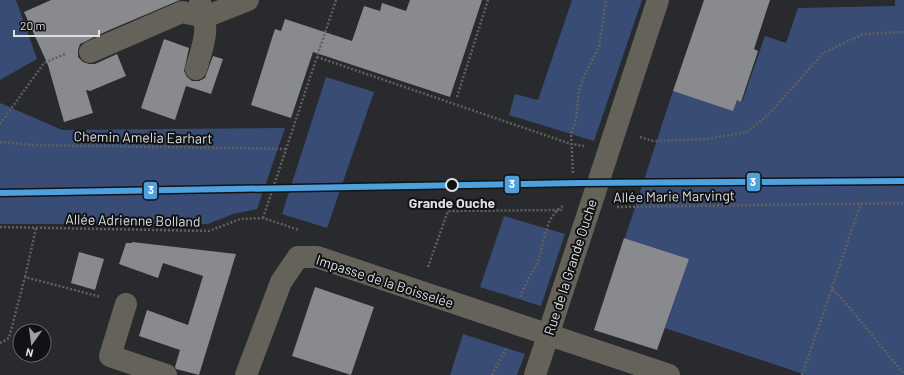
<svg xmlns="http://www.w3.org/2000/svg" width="904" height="375" font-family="Barlow,sans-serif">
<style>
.green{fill:#394c75}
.building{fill:#888a8d}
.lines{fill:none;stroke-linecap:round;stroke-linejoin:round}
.path{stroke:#62605c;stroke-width:2.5;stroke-dasharray:2 2;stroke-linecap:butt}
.minor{stroke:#656359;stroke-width:22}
.tram-1-casing{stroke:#111214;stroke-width:9}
.tram-1{stroke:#4ea1df;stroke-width:6}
.stop-dot{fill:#111214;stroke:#dedfe3;stroke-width:2}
.labels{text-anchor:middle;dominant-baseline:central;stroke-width:4;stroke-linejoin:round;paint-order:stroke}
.street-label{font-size:14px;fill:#dedfe3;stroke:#111214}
.stop-label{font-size:14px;font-weight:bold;fill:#dedfe3;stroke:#111214}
.line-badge{stroke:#111214;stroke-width:1.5}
.badge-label{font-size:11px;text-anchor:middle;font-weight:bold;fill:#fff}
</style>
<rect width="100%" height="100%" fill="#282a2d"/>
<path class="green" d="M 0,0 L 16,0 L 37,59 L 0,80 Z
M 572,0 L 642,0 L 594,141 L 509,115 L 515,94 L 538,100 Z
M 895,0 L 904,0 L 904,375 L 806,375 L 665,328 L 689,259 L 625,238 L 673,91 L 733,110 L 737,100 L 742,102 L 765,36 L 786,43 L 798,8 L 895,6 Z
M 326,77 L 374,92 L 327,228 L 282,214 Z
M 0,103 L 62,130 L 285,128 L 257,209 L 233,214 L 208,224 L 0,224 Z
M 504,216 L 565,234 L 541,306 L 480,287 Z
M 463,334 L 525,354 L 517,375 L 450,375 Z"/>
<path class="building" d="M 51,0 L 180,0 L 107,31 L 80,44 L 78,50 L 78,57 L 83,62 L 89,64 L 95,64 L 117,54 L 126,76 L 90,91 L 86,90 L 93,113 L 64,122 L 48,65 L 24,12 Z
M 410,0 L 482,0 L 450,97 L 313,52 L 291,118 L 251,105 L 273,35 L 275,29 L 281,31 L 285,19 L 352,41 L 364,6 L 380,11 L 382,3 L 406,11 Z
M 704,0 L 770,0 L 754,49 L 758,51 L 741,102 L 737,100 L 733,111 L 673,91 Z
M 164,39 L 189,48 L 184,71 L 187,77 L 192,81 L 199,81 L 205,78 L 213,56 L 223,59 L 211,94 L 186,86 L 175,120 L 141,108 Z
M 624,238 L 689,259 L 657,350 L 594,330 Z
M 132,242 L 236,254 L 199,375 L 176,369 L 175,367 L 180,350 L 139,336 L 147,310 L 188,325 L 203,276 L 163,263 L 158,278 L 119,264 L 126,243 L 132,243 Z
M 79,252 L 104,259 L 95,290 L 71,283 Z
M 315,287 L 374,307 L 351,375 L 292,356 Z"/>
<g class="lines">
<path class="path" d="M 317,57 L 571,144 L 584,146
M 457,97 L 488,0
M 0,124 L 44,63 L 65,54
M 640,137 L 653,141 L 707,139 L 747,132 L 769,114 L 823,53 L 863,34 L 904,32
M 0,142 L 31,145 L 286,149
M 573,173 L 571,134 L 576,119 L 579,90 L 585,74 L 599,47 L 606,0
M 617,207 L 904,203
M 263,218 L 336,0
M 0,227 L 209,231 L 240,219 L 263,218 L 299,230
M 428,267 L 448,211 L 562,210
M 25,277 L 36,228
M 832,289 L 844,301 L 904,374
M 520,297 C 525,284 533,272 539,258 C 545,240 545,217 563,206
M 0,343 L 9,338 L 25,277 L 101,297
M 492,375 L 507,347
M 802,375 L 861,203"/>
<path class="minor" d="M 90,52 L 182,12 L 205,17 L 248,0
M 196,69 C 204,43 210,29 200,3
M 126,304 L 110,356 L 166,375
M 246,375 L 281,282 L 298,257 L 317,257 L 669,375
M 535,375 L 658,0"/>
<g class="tram-1-casing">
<path id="tram-1" d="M 0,193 L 581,183 L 904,181"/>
</g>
<use href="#tram-1" class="tram-1"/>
</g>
<circle class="stop-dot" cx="452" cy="185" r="6"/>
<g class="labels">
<g class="street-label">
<text transform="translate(143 137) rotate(1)">Chemin Amelia Earhart</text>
<text transform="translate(674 196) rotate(-1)">Allée Marie Marvingt</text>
<text transform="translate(133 220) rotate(1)">Allée Adrienne Bolland</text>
<text transform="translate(570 267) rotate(-72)">Rue de la Grande Ouche</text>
<text transform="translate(385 281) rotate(18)">Impasse de la Boisselée</text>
</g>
<g class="stop-label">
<text x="452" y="202">Grande Ouche</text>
</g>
</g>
<g class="line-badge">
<rect x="746" y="172" width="15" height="20" rx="4" fill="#4ea1df"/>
<rect x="504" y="175" width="16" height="19" rx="4" fill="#4ea1df"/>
<rect x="143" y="181" width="15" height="19" rx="4" fill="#4ea1df"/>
</g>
<g class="badge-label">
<text x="753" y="186">3</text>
<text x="512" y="188">3</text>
<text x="151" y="194">3</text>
</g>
<g transform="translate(32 343) rotate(194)"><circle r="19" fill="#111214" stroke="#636467"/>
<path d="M0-3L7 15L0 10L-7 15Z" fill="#9ea0a3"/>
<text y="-6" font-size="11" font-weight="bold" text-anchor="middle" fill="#dedfe3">N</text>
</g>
<path d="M14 30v6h85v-6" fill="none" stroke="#dedfe3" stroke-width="2"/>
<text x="20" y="30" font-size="12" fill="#dedfe3" stroke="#111214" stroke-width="3" paint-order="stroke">20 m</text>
</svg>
